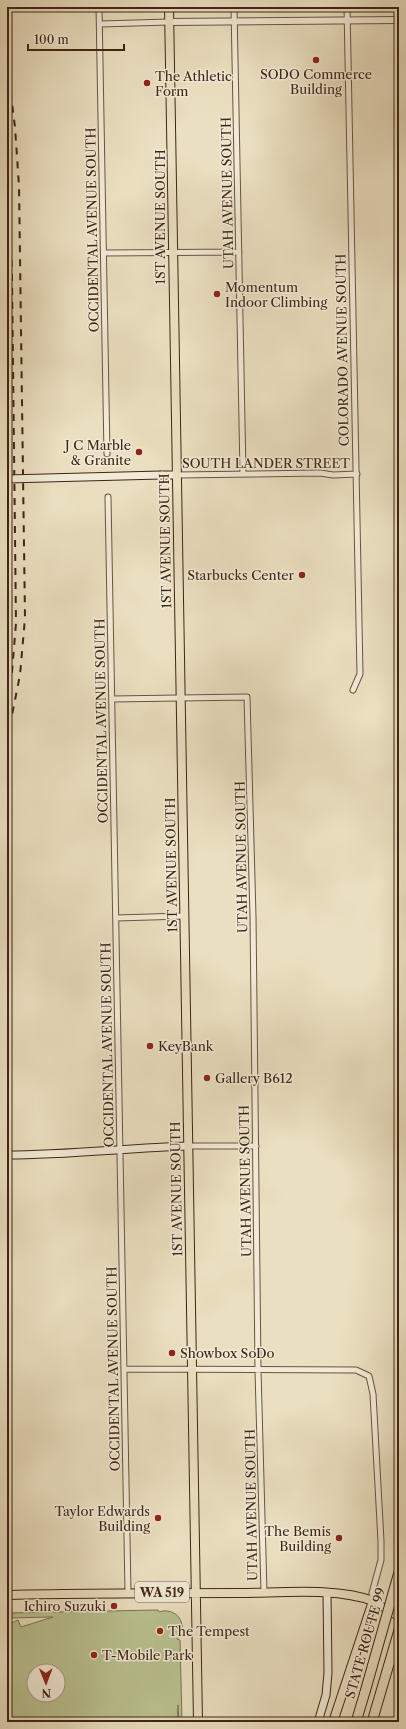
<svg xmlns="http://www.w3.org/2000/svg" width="406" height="1729" font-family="'Libre Caslon Text',serif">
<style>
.grass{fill:#bac190;stroke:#7c7352;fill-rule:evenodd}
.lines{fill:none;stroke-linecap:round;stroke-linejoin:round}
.minor-casing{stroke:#695440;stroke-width:7}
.tertiary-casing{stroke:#695440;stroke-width:8}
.secondary-casing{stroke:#3e2515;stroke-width:9}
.primary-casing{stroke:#3e2515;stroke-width:10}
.motorway-casing{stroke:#3e2515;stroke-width:11}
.minor{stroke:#f1ead6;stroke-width:5}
.tertiary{stroke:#f1ead6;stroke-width:6}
.secondary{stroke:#f1ead6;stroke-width:7}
.primary{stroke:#eadfc0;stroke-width:8}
.motorway{stroke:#eadfc0;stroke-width:9}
.rail{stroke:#3e2515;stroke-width:2;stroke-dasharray:7 7;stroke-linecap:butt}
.secondary-bridge-casing{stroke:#3e2515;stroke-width:9;stroke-linecap:butt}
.motorway-bridge-casing{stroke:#3e2515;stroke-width:11;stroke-linecap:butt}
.secondary-bridge{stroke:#f1ead6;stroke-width:7}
.motorway-bridge{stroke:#eadfc0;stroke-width:9}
.poi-dot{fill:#8f2418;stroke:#f1ead6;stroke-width:1.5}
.labels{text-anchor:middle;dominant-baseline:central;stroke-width:3;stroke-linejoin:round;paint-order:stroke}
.shield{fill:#f1ead6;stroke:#74604f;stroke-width:1}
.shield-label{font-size:12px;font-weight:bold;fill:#3e2515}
.poi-label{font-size:13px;fill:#3e2515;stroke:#f1ead6;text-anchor:start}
.street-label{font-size:13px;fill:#3e2515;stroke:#f1ead6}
</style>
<rect width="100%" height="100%" fill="#eadfc0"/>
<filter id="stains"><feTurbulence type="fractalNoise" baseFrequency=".005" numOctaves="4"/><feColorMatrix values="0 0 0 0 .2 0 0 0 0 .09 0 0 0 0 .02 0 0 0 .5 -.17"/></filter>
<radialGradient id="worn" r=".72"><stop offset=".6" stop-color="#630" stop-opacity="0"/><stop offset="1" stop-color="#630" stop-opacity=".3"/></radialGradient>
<path class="grass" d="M 158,1610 L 159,1612 C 176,1606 190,1625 177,1639 L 180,1640 L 182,1722 L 179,1722 L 178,1705 L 177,1722 L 7,1722 L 7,1625 L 18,1620 L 21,1627 L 53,1617 L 7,1618 L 7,1613 ZM 34,1671 L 58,1671 L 58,1695 L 34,1695 Z"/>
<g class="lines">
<g class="minor-casing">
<path id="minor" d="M 99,7 L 107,454
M 234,7 L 243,474
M 347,7 L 360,674 L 353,690
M 100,24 L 169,22
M 104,253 L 239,252
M 176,475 L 320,473 L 333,475 L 357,474
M 108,497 L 128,1592
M 112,699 L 247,697 L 253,916 L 258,1370 L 264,1592
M 116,918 L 184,916
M 188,1146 L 256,1146
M 124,1369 L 356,1370 L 369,1376 L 373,1394 L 381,1541 L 381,1560 L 372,1593 L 373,1601"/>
</g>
<g class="tertiary-casing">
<path id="tertiary" d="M 169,22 L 399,20"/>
</g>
<g class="secondary-casing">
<path id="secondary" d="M 161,475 L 176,475
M 7,1155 C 67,1155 127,1148 188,1146
M 373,1601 L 399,1617
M 318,1722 L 326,1695 L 328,1673 L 327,1593"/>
</g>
<g class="primary-casing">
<path id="primary" d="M 169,7 L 198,1722
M 7,1595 C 85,1593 163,1593 240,1593 C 279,1593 337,1587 373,1601 L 333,1722"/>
</g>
<g class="motorway-casing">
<path id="motorway" d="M 356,1722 L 365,1692
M 372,1722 L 399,1630"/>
</g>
<use href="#minor" class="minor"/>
<use href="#tertiary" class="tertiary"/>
<use href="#secondary" class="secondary"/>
<use href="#primary" class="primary"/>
<use href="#motorway" class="motorway"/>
<path class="rail" d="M 7,64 L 15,127 L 19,186 L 25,618 L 20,675 L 7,740
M 7,134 L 12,277 L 16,623 L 12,672 L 7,703"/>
<g class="secondary-bridge-casing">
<path id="secondary-bridge" d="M 7,479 L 161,475"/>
</g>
<g class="motorway-bridge-casing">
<path id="motorway-bridge" d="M 365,1692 L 399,1572"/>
</g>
<use href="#secondary-bridge" class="secondary-bridge"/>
<use href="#motorway-bridge" class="motorway-bridge"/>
</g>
<g class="poi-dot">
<circle cx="316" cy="60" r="4"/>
<circle cx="147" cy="83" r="4"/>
<circle cx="217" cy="294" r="4"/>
<circle cx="139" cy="452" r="4"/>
<circle cx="302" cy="575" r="4"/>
<circle cx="150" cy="1046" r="4"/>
<circle cx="207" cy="1078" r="4"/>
<circle cx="172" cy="1353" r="4"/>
<circle cx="158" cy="1518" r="4"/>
<circle cx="339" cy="1538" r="4"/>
<circle cx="114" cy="1606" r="4"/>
<circle cx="160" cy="1631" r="4"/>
<circle cx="94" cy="1655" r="4"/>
</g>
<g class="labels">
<rect class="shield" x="135" y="1582" width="54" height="20" rx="3"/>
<g class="shield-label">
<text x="162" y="1592">WA 519</text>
</g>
<g class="poi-label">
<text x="316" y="74" text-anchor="middle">SODO Commerce<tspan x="316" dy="15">Building</tspan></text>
<text x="155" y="76">The Athletic<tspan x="155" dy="15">Form</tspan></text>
<text x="225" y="287">Momentum<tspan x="225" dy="15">Indoor Climbing</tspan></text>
<text x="131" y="445" text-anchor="end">J C Marble<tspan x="131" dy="15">&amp; Granite</tspan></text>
<text x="294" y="575" text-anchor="end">Starbucks Center</text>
<text x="158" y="1046">KeyBank</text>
<text x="215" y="1078">Gallery B612</text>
<text x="180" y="1353">Showbox SoDo</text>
<text x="150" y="1511" text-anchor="end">Taylor Edwards<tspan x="150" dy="15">Building</tspan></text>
<text x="331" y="1531" text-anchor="end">The Bemis<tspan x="331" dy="15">Building</tspan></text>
<text x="106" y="1606" text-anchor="end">Ichiro Suzuki</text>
<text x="168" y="1631">The Tempest</text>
<text x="102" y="1655">T-Mobile Park</text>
</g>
<g class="street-label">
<text transform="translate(227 193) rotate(-91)">UTAH AVENUE SOUTH</text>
<text transform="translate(160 217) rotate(-90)">1ST AVENUE SOUTH</text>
<text transform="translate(92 230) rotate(-91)">OCCIDENTAL AVENUE SOUTH</text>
<text transform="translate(342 350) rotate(-91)">COLORADO AVENUE SOUTH</text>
<text x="266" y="463">SOUTH LANDER STREET</text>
<text transform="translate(165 541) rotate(-91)">1ST AVENUE SOUTH</text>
<text transform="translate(101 721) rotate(-91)">OCCIDENTAL AVENUE SOUTH</text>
<text transform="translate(241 857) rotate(-91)">UTAH AVENUE SOUTH</text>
<text transform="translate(171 865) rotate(-91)">1ST AVENUE SOUTH</text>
<text transform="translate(107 1045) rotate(-91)">OCCIDENTAL AVENUE SOUTH</text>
<text transform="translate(245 1181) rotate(-91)">UTAH AVENUE SOUTH</text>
<text transform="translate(176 1189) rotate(-91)">1ST AVENUE SOUTH</text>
<text transform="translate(113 1369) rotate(-91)">OCCIDENTAL AVENUE SOUTH</text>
<text transform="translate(251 1505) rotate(-91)">UTAH AVENUE SOUTH</text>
<text transform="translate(365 1643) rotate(-74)">STATE ROUTE 99</text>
</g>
</g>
<rect width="406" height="1729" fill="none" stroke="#eadfc0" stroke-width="24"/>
<rect x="8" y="8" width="390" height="1713" fill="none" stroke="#3e2515" stroke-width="2"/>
<rect x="12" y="12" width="382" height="1705" fill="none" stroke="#3e2515"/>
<g transform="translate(46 1683) rotate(179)"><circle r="19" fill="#f1ead6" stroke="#a99b89"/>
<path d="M0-3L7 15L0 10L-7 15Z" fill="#8f2418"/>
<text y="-6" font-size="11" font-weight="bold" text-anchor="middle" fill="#3e2515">N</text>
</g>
<path d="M28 44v6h96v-6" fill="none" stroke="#3e2515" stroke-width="2"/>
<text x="34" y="44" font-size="12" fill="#3e2515" stroke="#f1ead6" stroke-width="3" paint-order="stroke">100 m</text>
<rect width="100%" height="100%" filter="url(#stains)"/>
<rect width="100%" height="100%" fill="url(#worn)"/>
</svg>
